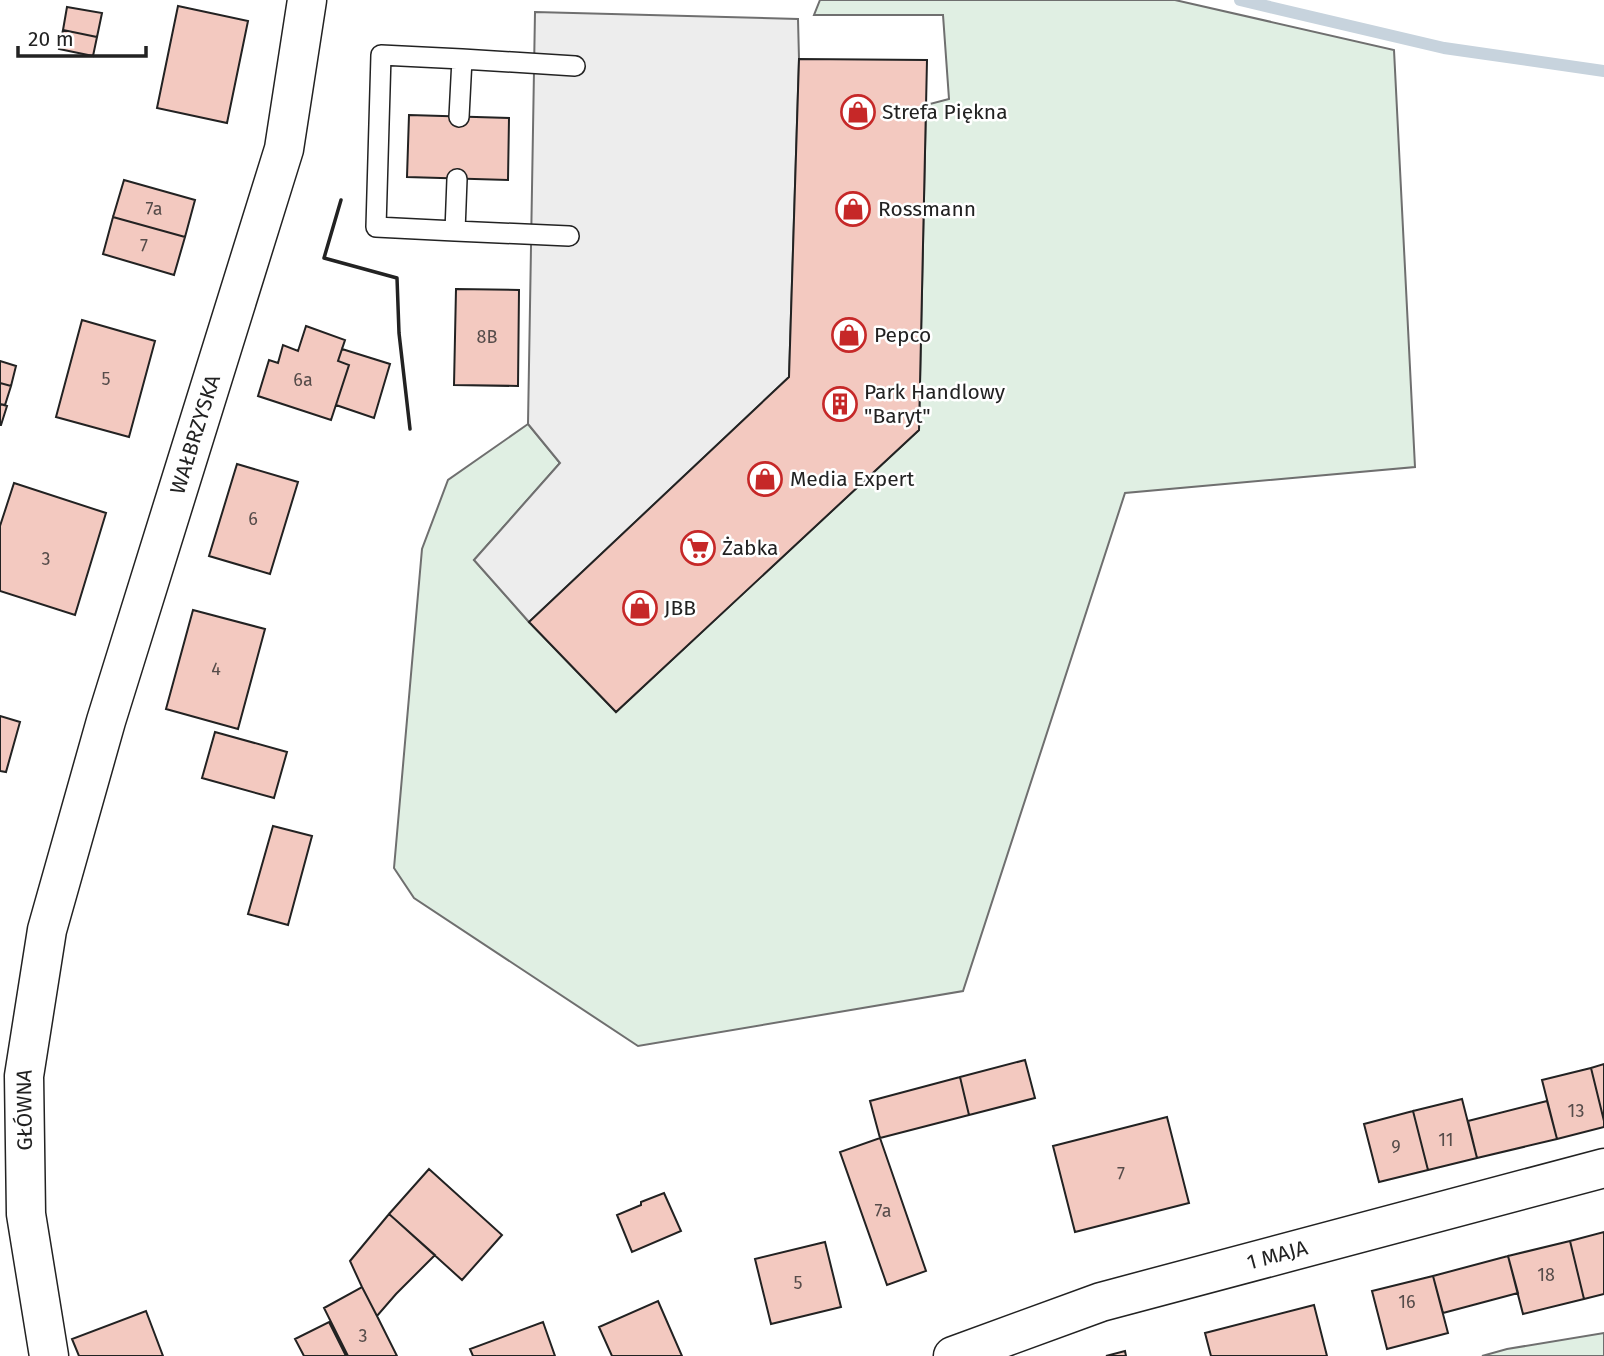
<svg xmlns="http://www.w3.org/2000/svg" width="1604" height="1356" font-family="'Fira Sans',sans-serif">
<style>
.green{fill:#e0efe3;stroke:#6f6f6f;stroke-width:2}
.parking{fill:#ededed;stroke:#6f6f6f;stroke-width:2}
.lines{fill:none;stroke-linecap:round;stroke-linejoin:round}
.stream{stroke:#c7d3dd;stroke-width:12}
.building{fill:#f3c9c0;stroke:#222;stroke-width:2}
.service-casing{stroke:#222;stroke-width:22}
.minor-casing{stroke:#222;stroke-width:41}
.primary-casing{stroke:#222;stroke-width:41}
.service{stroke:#fff;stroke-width:19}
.minor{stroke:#fff;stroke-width:38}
.primary{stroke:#fff;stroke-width:38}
.wall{stroke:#222;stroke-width:3.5}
.labels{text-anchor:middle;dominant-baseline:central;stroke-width:5;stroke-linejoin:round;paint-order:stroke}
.number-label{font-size:18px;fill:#564c4a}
.poi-label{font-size:21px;fill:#222;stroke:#fff;text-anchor:start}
.street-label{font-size:21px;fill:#222;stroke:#fff}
</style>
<rect width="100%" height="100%" fill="#fff"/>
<path class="green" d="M 820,0 L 1175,0 L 1394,50 L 1415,467 L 1125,493 L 963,991 L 638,1046 L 414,898 L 394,868 L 422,549 L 448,480 L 528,424 L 560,463 L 474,560 L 529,622 L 616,712 L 919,430 L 926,105 L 949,99 L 943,15 L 814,15 Z
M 1604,1333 L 1604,1356 L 1482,1356 L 1507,1349 Z"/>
<path class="parking" d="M 535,12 L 798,19 L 799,59 L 789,377 L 529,622 L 474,560 L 560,463 L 528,424 Z"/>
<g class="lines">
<path class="stream" d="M 1240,0 L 1444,48 L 1604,71"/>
</g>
<path class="building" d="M 178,6 L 248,21 L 227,123 L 157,108 Z
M 67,7 L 102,13 L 97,37 L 63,30 Z
M 63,30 L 97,37 L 93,56 L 59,49 Z
M 799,59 L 927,60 L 919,430 L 616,712 L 529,622 L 789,377 Z
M 409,115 L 509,118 L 508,180 L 407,177 Z
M 124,180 L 195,200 L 185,237 L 113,217 Z
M 113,217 L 185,237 L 174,275 L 103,254 Z
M 456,289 L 519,290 L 518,386 L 454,385 Z
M 82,320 L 155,341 L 129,437 L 56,417 Z
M 306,326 L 345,340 L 338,361 L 349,365 L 331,420 L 258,396 L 269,360 L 278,363 L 283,345 L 298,351 Z
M 342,349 L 390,364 L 374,418 L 336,405 L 349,365 L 338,361 Z
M 0,361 L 16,366 L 11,386 L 0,383 Z
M 0,383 L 11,386 L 5,405 L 0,404 Z
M 0,404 L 7,406 L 1,425 L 0,425 Z
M 237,464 L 298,482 L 270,574 L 209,556 Z
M 14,483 L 106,513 L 75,615 L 0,591 L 0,526 Z
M 193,610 L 265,629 L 238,729 L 166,709 Z
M 0,716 L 20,722 L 6,772 L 0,771 Z
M 215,732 L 287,752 L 274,798 L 202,778 Z
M 273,826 L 312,836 L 288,925 L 248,914 Z
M 1025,1060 L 1035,1098 L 969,1115 L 960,1077 Z
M 1604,1064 L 1604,1121 L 1591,1068 Z
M 1591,1068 L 1604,1121 L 1604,1127 L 1557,1139 L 1542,1080 Z
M 960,1077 L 969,1115 L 880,1138 L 870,1101 Z
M 1462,1099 L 1477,1158 L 1428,1170 L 1413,1111 Z
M 1547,1101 L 1557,1139 L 1477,1158 L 1468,1121 Z
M 1413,1111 L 1428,1170 L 1379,1182 L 1364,1124 Z
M 1167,1117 L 1189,1203 L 1075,1232 L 1053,1146 Z
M 880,1138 L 926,1271 L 887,1285 L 840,1152 Z
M 429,1169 L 502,1235 L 462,1280 L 389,1214 Z
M 664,1193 L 681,1231 L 632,1252 L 617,1215 L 641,1205 L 641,1202 Z
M 389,1214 L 435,1255 L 396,1294 L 377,1316 L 362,1287 L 350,1261 Z
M 1604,1232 L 1604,1294 L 1584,1299 L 1570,1241 Z
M 1570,1241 L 1584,1299 L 1523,1314 L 1508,1256 Z
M 825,1242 L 841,1307 L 771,1324 L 755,1259 Z
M 1508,1256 L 1518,1293 L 1443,1313 L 1433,1276 Z
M 1433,1276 L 1448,1333 L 1387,1349 L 1372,1291 Z
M 362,1287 L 377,1316 L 397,1356 L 348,1356 L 324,1308 Z
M 658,1301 L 682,1356 L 612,1356 L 599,1327 Z
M 1314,1305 L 1327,1356 L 1211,1356 L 1205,1333 Z
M 146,1311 L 163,1356 L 79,1356 L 72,1339 Z
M 329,1322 L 346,1356 L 304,1356 L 295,1339 Z
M 543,1322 L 555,1356 L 473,1356 L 470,1349 Z
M 1125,1351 L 1126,1356 L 1106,1356 Z"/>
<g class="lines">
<g class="service-casing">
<path id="service" d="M 459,117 L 462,59 L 575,66
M 457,179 L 455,231 L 569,236
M 455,231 L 376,227 L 381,55 L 462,59"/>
</g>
<g class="minor-casing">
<g id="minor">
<path id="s1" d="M 953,1356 L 1101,1302 L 1604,1168"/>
</g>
</g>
<g class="primary-casing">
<g id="primary">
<path id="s2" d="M 49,1356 L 26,1214 L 24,1076 L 47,930 L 106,721 L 284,149 L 307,0"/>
</g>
</g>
<use href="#service" class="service"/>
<use href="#minor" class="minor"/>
<use href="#primary" class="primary"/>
<path class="wall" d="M 341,200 L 324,258 L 397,278 L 399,333 L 410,429"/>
</g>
<defs>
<g id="shop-ring" transform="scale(1.75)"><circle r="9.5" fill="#fff" stroke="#c62828" stroke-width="1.5"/><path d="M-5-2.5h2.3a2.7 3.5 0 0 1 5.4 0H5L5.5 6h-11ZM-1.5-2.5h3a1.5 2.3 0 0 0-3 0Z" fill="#c62828"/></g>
<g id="building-ring" transform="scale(1.75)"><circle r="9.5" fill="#fff" stroke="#c62828" stroke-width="1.5"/><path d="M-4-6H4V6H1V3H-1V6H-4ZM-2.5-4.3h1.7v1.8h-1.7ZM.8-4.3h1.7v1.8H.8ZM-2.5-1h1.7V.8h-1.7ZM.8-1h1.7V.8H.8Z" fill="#c62828"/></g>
<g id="supermarket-ring" transform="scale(1.75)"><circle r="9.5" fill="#fff" stroke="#c62828" stroke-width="1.5"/><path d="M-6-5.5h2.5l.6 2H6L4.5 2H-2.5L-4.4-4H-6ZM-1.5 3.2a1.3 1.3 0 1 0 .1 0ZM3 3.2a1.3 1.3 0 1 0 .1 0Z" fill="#c62828"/></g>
</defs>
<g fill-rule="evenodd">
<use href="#shop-ring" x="858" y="112"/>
<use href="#shop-ring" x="853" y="209"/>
<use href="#shop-ring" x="849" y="335"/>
<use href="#building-ring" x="840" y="404"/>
<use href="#shop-ring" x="765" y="479"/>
<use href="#supermarket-ring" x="698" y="548"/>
<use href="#shop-ring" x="640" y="608"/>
</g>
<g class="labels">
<g class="number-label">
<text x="154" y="209">7a</text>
<text x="144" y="246">7</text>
<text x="487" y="337">8B</text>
<text x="106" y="379">5</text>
<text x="303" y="380">6a</text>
<text x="253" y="519">6</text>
<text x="46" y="559">3</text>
<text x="216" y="669">4</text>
<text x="1576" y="1111">13</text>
<text x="1446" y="1140">11</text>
<text x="1396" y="1147">9</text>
<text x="1121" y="1174">7</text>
<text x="883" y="1211">7a</text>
<text x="1546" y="1275">18</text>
<text x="798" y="1283">5</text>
<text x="1407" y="1302">16</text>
<text x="363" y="1336">3</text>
</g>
<g class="poi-label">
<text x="882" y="112">Strefa Piękna</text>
<text x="878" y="209">Rossmann</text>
<text x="874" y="335">Pepco</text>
<text x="864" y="392">Park Handlowy<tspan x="864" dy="24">"Baryt"</tspan></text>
<text x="790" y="479">Media Expert</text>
<text x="722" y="548">Żabka</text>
<text x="664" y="608">JBB</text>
</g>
<g class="street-label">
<text stroke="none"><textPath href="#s2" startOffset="947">WAŁBRZYSKA</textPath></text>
<text stroke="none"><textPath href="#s2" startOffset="248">GŁÓWNA</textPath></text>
<text stroke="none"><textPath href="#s1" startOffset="340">1 MAJA</textPath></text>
</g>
</g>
<path d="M18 46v10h128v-10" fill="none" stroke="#222222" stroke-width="3.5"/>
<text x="28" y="46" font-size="21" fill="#222222" stroke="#ffffff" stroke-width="5" paint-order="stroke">20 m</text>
</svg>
